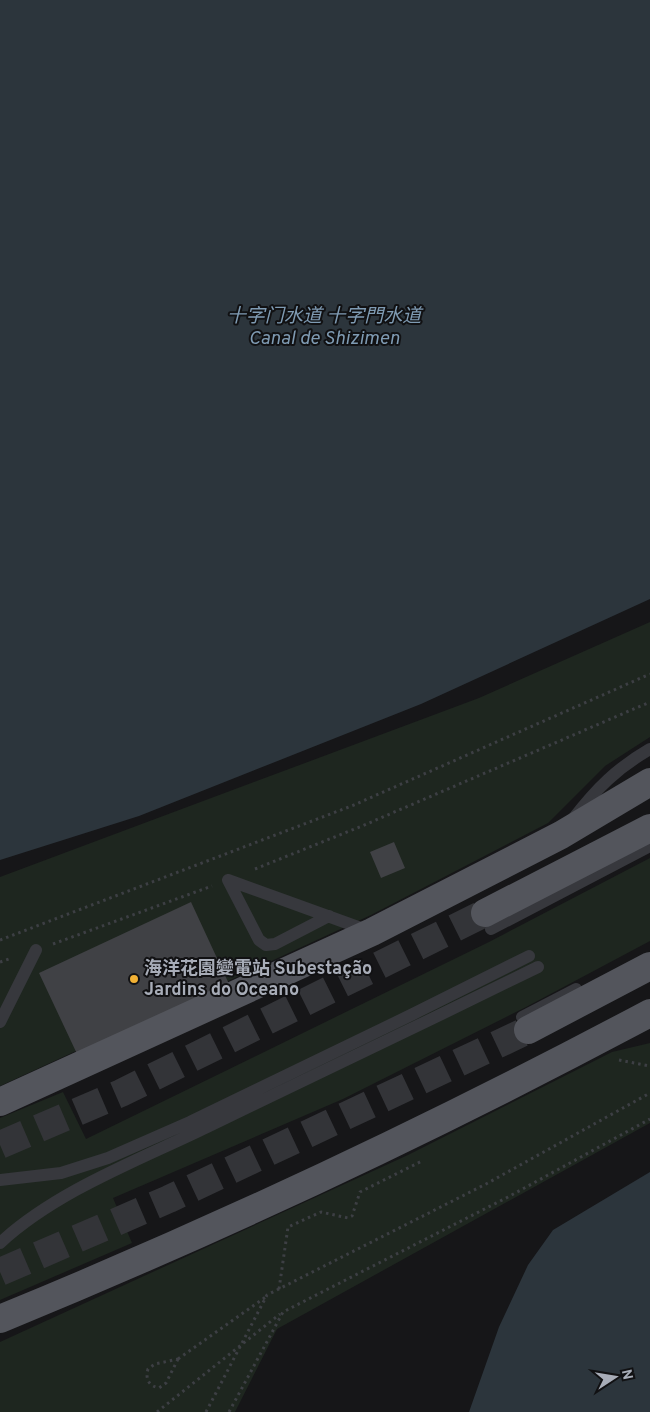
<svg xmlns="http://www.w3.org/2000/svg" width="650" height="1412" font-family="Overpass,'Noto Sans SC',sans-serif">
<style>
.green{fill:#1e261f}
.water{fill:#2c353c}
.building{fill:#404145}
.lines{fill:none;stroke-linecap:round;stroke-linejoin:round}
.primary-tunnel{stroke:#333438;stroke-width:28;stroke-dasharray:28 14;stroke-linecap:butt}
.path{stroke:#3d3f44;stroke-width:3;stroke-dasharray:2.5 4;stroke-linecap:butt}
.service{stroke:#37383d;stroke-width:12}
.primary{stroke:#53555c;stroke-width:28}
.poi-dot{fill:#f2b134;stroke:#111113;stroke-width:2}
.labels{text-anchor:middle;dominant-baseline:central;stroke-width:4;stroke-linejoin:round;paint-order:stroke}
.poi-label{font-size:18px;font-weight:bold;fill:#a8adb8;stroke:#111113;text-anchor:start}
.water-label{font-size:19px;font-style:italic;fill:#7f9bb3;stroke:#111113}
</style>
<rect width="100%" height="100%" fill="#161618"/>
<path class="green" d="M 650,622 L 650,737 L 605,766 L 548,823 L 371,915 L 0,1086 L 0,877 L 479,698 Z
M 650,858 L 650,941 L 526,1007 L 343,1099 L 113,1198 L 132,1243 L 0,1300 L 0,1118 L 63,1092 L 86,1139 L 489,942 Z
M 650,1043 L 650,1123 L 277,1329 L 235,1412 L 0,1412 L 0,1342 L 408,1155 L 612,1052 Z"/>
<path class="water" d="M 0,0 L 650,0 L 650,599 L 421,704 L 139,816 L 0,860 Z
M 650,1172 L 650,1412 L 469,1412 L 499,1327 L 528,1265 L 553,1230 Z"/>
<path class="building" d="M 394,842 L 405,868 L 381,878 L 370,852 Z
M 191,902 L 229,984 L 78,1056 L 39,973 Z"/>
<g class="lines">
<path class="primary-tunnel" d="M 0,1145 L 121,1093 L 485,913
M 0,1272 L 169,1199 L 528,1030"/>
<path class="path" d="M 255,869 L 362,826 L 650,702
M 0,940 L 354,805 L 650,674
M 53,944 L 212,886
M 0,962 L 9,959
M 619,1060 L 650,1066
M 279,1289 L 288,1227 L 321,1212 L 348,1218 L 352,1216 L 360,1192 L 422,1161
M 178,1359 L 267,1296
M 178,1359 L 166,1383 L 159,1388 C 149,1386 145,1379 148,1369 L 155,1364 Z
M 157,1412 L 280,1314
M 206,1412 L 267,1295 L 486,1184 L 650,1093
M 229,1412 L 283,1312 L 508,1197 L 650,1119"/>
<path class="service" d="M 573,819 C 596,789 617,768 650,749
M 228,880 L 369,931
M 228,880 L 259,940 L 266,945 L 275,944 L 329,916
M 491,929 L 650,846
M 522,1017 L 576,989
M 0,1022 L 36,950
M 0,1180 L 61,1173 L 108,1158 L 190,1122 L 413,1014 L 529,956
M 0,1243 C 56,1191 139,1160 207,1127 C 318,1074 428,1021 538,967"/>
<path class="primary" d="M 485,913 L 650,828
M 528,1030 L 650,966
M 0,1102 L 372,932 L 561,835 L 650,782
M 0,1319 C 222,1228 438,1126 650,1013"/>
</g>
<circle class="poi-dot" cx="134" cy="979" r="5"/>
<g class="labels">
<g class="poi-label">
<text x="144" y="969">海洋花園變電站 Subestação<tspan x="144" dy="21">Jardins do Oceano</tspan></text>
</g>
<g class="water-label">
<text x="324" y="317">十字门水道 十字門水道<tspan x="324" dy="22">Canal de Shizimen</tspan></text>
</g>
</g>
<g transform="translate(615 1377) rotate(78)" stroke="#111113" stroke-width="4" paint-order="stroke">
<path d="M0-4L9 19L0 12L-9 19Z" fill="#a8adb8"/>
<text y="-8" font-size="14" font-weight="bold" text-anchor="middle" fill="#a8adb8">N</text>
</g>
</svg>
